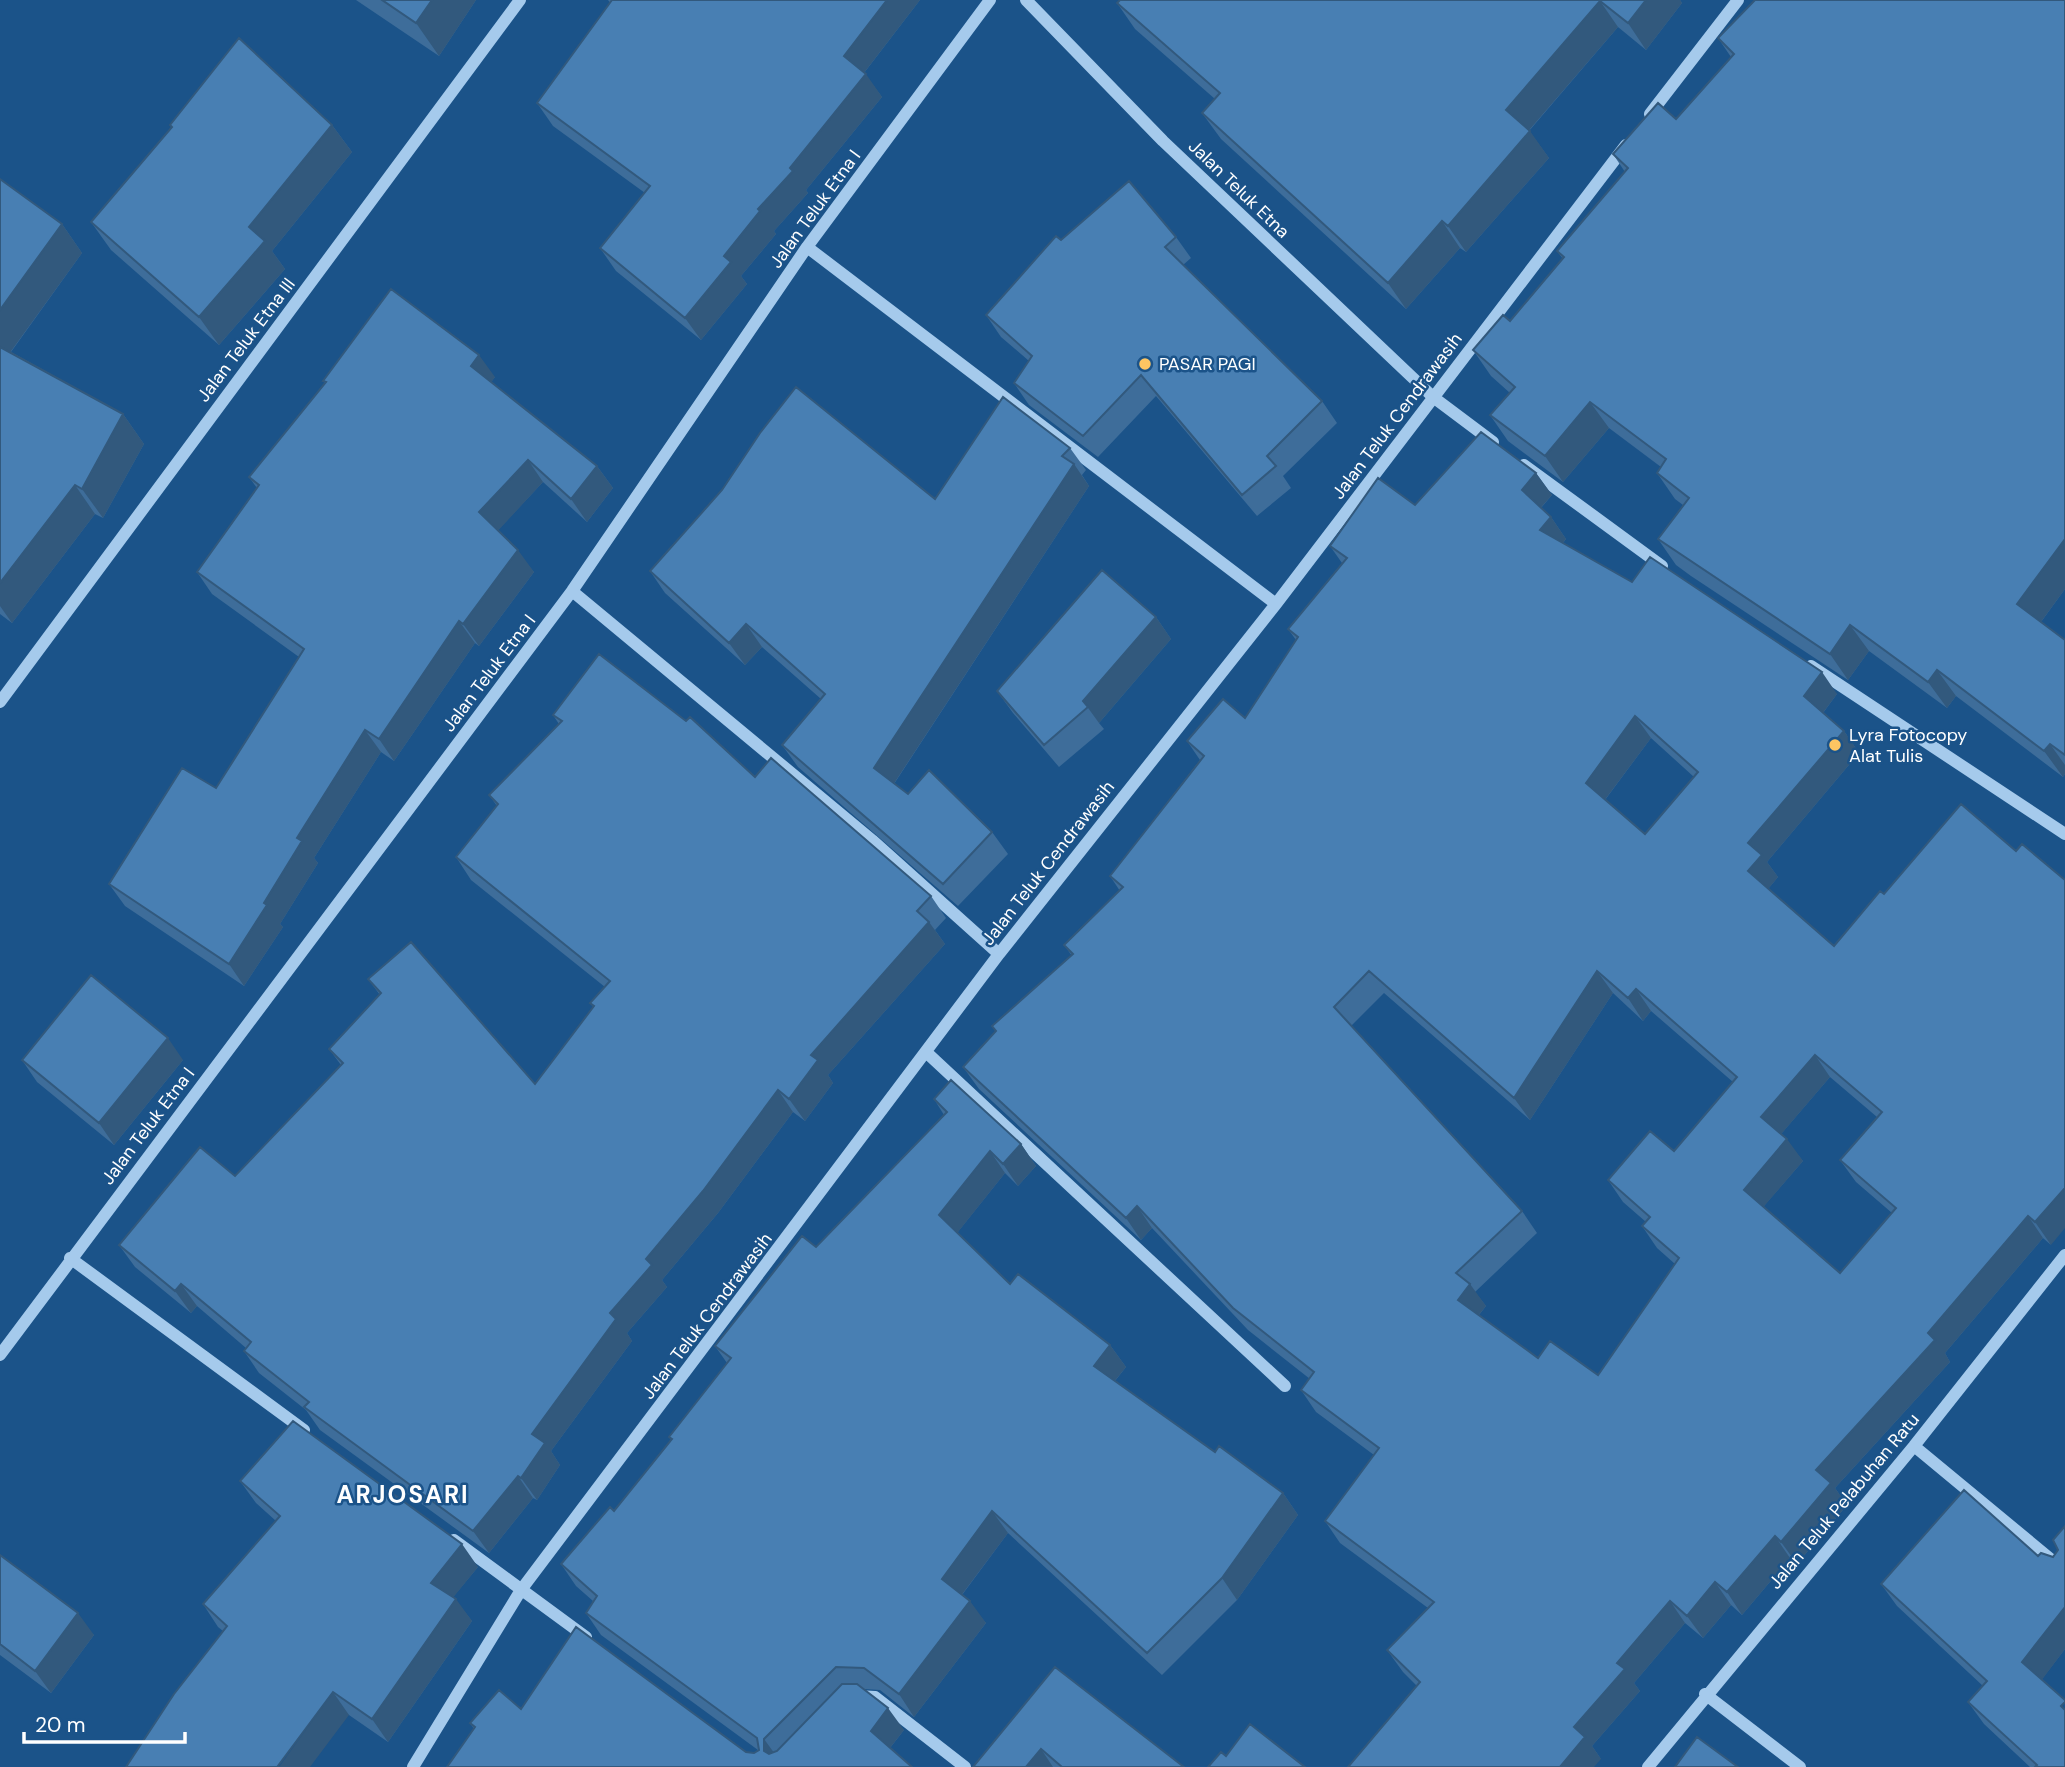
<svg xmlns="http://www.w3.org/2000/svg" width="2065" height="1767" font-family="'DM Sans',sans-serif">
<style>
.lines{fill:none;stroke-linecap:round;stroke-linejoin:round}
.minor{stroke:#a5caec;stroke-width:12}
.wall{fill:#3e6d9a;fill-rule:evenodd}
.shaded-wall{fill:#32597d}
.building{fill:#487fb3;stroke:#32597d;stroke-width:2;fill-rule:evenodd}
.poi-dot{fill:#fdc562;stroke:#1b5389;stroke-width:2.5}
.labels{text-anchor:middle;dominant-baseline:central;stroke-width:5;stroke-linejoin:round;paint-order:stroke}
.street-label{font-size:18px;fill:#fff;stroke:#1b5389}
.poi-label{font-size:18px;fill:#fff;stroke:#1b5389;text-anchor:start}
.district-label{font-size:24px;font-weight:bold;letter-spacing:2px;fill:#fff;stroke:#1b5389}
</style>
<rect width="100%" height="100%" fill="#1b5389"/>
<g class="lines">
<path class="minor" d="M 1026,0 L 1163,141 L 1433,397 L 1493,442
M 1650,114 L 1738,0
M 807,247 L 1276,604
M 1524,465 L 1662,566
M 572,591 L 872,840 L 999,954
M 1811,666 L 2065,834
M 0,702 L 520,0
M 926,1052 L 1285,1386
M 70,1258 L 304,1430
M 0,1355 L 572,591 L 807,247 L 990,0
M 1914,1446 L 2065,1571
M 454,1540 L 586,1637
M 1705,1694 L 1800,1767
M 858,1696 L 875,1697 L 965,1767
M 413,1767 L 521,1590 L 999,954 L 1276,604 L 1626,145
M 1648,1767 L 1914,1446 L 2065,1255"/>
</g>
<path class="wall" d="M 356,0 L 476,0 L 439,56 Z
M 608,0 L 920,0 L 864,73 L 882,97 L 806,190 L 808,193 L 774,231 L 776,234 L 741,276 L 747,284 L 701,340 L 616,271 L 600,248 L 645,193 L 553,126 L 537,103 L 611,4 Z
M 1120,0 L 1680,0 L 1682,3 L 1646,50 L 1618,27 L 1529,131 L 1549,158 L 1466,252 L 1460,248 L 1406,309 L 1221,139 L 1202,113 L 1215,99 L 1135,29 L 1117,3 Z
M 2065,0 L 2065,589 L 2041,622 L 2065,640 L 2065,774 L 2063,777 L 1956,696 L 1947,708 L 1869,651 L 1848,680 L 1691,576 L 1676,565 L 1658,539 L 1683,505 L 1675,499 L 1657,473 L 1661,467 L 1609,428 L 1563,482 L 1508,441 L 1490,415 L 1510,393 L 1491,376 L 1473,350 L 1510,321 L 1563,259 L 1557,251 L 1625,172 L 1613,154 L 1676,119 L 1731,57 L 1718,38 Z
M 170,125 L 332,125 L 352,152 L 272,251 L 285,269 L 219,345 L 111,250 L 91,222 L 172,128 Z
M 0,179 L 62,224 L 82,253 L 11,352 L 123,414 L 144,444 L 103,518 L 95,514 L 12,623 L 0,614 Z
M 1176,237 L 1191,258 L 1183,265 L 1322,401 L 1337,423 L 1283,476 L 1291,488 L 1257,516 L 1156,396 L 1098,457 L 1029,405 L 1014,383 L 1029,361 L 1001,337 L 986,315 L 1061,240 Z
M 495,377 L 491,382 L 597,466 L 613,488 L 587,522 L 543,482 L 498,530 L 534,572 L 479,646 L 475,643 L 394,761 L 381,752 L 314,858 L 318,863 L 280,924 L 283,927 L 244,986 L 125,906 L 109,884 L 216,788 L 299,657 L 212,594 L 197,572 L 257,488 L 249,477 L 325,383 L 323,381 Z
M 1070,448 L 1086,470 L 1082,475 L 1089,486 L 894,784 L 908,794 L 992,832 L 1008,854 L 958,906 L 798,767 L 782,745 L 821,699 L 762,647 L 745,665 L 665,593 L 650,571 L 935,499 Z
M 1536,473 L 1552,495 L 1541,508 L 1551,517 L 1566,539 L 1563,543 L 1632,582 L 1837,694 L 1823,713 L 1844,731 L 1859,753 L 1767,862 L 1778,877 L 1768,889 L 1834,946 L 1880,891 L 2051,1245 L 2043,1238 L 1945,1353 L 1950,1362 L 1835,1488 L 1847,1505 L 1797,1564 L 1790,1558 L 1742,1615 L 1731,1605 L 1703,1638 L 1685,1623 L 1634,1683 L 1640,1691 L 1592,1746 L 1601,1759 L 1417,1686 L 1403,1672 L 1387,1650 L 1428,1608 L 1340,1543 L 1325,1521 L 1374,1455 L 1316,1412 L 1301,1390 L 1310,1379 L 1248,1330 L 1152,1228 L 1141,1240 L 979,1089 L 963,1067 L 996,1032 L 992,1026 L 1072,956 L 1064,945 L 1120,891 L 1110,876 L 1200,760 L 1187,741 L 1245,718 L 1296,640 L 1288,629 L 1342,563 L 1330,546 L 1415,505 ZM 1651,738 L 1694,777 L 1645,834 L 1605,800 ZM 1384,993 L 1530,1120 L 1613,993 L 1643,1021 L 1651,1011 L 1733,1082 L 1674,1151 L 1608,1180 L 1623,1202 L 1646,1222 L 1642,1226 L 1657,1248 L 1675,1264 L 1598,1375 L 1538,1358 L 1479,1315 L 1486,1306 L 1475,1292 L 1537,1233 L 1522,1211 L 1351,1026 ZM 1830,1077 L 1877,1117 L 1840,1160 L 1856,1182 L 1892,1213 L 1840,1273 L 1763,1207 L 1803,1161 L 1781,1134 Z
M 1156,617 L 1171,639 L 1099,723 L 1104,729 L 1059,767 L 1013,713 L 997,691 Z
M 553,715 L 755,777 L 931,896 L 946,918 L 935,930 L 945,944 L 828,1075 L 833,1083 L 805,1121 L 793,1112 L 718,1213 L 662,1280 L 667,1287 L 627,1333 L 632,1341 L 551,1451 L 560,1465 L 537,1500 L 533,1498 L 489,1553 L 320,1430 L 306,1410 L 259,1373 L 244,1351 L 246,1348 L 197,1306 L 191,1313 L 135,1267 L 119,1245 L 235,1176 L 341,1065 L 329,1049 L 380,995 L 368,979 L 535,1084 L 593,1007 L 590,1003 L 605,987 L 471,880 L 456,857 L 497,806 L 489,795 L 559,724 Z
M 22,1060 L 183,1060 L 114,1145 L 37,1082 Z
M 934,1099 L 1021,1144 L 1036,1166 L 1018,1186 L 1005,1173 L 957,1233 L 1010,1284 L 1110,1345 L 1126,1367 L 1115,1381 L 1215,1452 L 1283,1493 L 1298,1515 L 1237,1600 L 1162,1675 L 1008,1533 L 962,1595 L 986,1623 L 914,1717 L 880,1690 L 864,1689 L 904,1730 L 890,1748 L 912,1767 L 474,1729 L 470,1723 L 521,1709 L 746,1752 L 754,1753 L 758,1750 L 601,1635 L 586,1613 L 593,1601 L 576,1586 L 561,1564 L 614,1511 L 671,1440 L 669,1437 L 727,1363 L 715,1346 L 816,1247 L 944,1115 Z
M 240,1481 L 478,1567 L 453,1597 L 472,1621 L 388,1742 L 349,1715 L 223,1631 L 218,1627 L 203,1604 L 276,1521 L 256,1503 Z
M 2065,1526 L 2065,1649 L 2042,1679 L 2065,1767 L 2030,1767 L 1984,1724 L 1968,1702 L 1983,1686 L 1897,1606 L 1881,1584 L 2038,1556 L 2053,1557 L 2058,1550 Z
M 0,1555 L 94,1635 L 51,1693 L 0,1655 Z
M 1055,1667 L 1184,1767 L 973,1767 Z"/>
<path class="shaded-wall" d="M 432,0 L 476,0 L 439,56 L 416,23 Z
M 887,0 L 920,0 L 860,78 L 844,56 Z
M 1646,0 L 1680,0 L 1682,3 L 1646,50 L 1628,23 Z
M 1600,1 L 1618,27 L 1524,136 L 1506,110 Z
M 866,74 L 882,97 L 806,190 L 808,193 L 774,231 L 776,234 L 741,276 L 747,284 L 701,340 L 685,318 L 724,256 L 758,209 Z
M 332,125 L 352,152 L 272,251 L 285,269 L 219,345 L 199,317 L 249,227 Z
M 1530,131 L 1549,158 L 1466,252 L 1448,226 Z
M 1442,221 L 1460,248 L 1406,309 L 1388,283 Z
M 62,224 L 82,253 L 1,365 L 0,363 L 0,310 Z
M 479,355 L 495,377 L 487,388 L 471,366 Z
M 1590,402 L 1609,428 L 1563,482 L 1545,456 Z
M 123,414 L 144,444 L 103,518 L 82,489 Z
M 528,460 L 543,482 L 495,534 L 479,512 Z
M 1074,464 L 1089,486 L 889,791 L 874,768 Z
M 597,466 L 613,488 L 587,522 L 571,499 Z
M 1536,473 L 1552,495 L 1537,512 L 1522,490 Z
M 75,485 L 95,514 L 12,623 L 0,606 L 0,583 Z
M 1551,517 L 1566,539 L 1555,552 L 1540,530 Z
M 2065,539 L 2065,589 L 2035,630 L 2017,604 Z
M 518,550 L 534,572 L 479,646 L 463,624 Z
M 1156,617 L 1171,639 L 1099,723 L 1083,701 Z
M 459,621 L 475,643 L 394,761 L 379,739 Z
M 746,624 L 762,647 L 745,665 L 729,643 Z
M 1850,625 L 1869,651 L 1848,680 L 1830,654 Z
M 1937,670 L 1956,696 L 1947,708 L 1928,682 Z
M 1822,672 L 1837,694 L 1819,718 L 1804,696 Z
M 1635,716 L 1651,738 L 1601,805 L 1586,783 Z
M 365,730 L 381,752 L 314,858 L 318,863 L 280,924 L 283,927 L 244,986 L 229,964 L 297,838 Z
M 1844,731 L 1859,753 L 1767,862 L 1778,877 L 1764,894 L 1748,871 L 1748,843 Z
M 2050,744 L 2065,765 L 2065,774 L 2063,777 L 2044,751 Z
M 929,922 L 945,944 L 828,1075 L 833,1083 L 805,1121 L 789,1099 L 811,1055 Z
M 1597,971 L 1613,993 L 1530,1120 L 1514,1098 Z
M 1636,989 L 1651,1011 L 1643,1021 L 1628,998 Z
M 168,1038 L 183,1060 L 114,1145 L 99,1123 Z
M 1815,1055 L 1830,1077 L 1777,1139 L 1761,1117 Z
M 778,1090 L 793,1112 L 718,1213 L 662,1280 L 667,1287 L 627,1333 L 632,1341 L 551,1451 L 560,1465 L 537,1500 L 521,1478 L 532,1434 L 610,1313 L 646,1259 Z
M 1787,1139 L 1803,1161 L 1759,1212 L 1744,1190 Z
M 1021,1144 L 1036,1166 L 1018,1186 L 1003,1164 Z
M 990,1151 L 1005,1173 L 954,1237 L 939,1215 Z
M 2065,1188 L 2065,1228 L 2051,1245 L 2035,1222 Z
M 1137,1206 L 1152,1228 L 1141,1240 L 1126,1218 Z
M 2028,1216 L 2043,1238 L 1945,1353 L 1950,1362 L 1835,1488 L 1847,1505 L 1797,1564 L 1781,1542 L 1816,1470 L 1928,1333 Z
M 181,1284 L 197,1306 L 191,1313 L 175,1291 Z
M 1470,1284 L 1486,1306 L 1473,1322 L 1458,1300 Z
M 1110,1345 L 1126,1367 L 1109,1388 L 1094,1366 Z
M 518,1476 L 533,1498 L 489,1553 L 473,1531 Z
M 1283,1493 L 1298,1515 L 1237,1600 L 1222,1578 Z
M 992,1511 L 1008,1533 L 957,1601 L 942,1579 Z
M 1775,1536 L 1790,1558 L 1742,1615 L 1727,1592 Z
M 462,1544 L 478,1567 L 447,1605 L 431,1583 Z
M 1715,1582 L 1731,1605 L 1703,1638 L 1687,1616 Z
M 456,1599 L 472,1621 L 388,1742 L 372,1719 Z
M 970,1601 L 986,1623 L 914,1717 L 899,1694 Z
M 1670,1601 L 1685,1623 L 1634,1683 L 1640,1691 L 1592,1746 L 1601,1759 L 1594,1767 L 1560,1767 L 1574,1727 L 1617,1663 Z
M 2065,1607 L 2065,1649 L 2038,1685 L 2022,1662 Z
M 78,1613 L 94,1635 L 51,1693 L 35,1671 Z
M 333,1692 L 349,1715 L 310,1767 L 279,1767 Z
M 888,1708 L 904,1730 L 886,1753 L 871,1731 Z
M 764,1739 L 780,1761 L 764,1751 Z
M 1041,1749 L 1053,1767 L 1026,1767 Z"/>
<path class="building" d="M 382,0 L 432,0 L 416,23 Z
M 612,0 L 887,0 L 844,56 L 866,74 L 790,168 L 793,171 L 758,209 L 760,211 L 724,256 L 731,262 L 685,318 L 600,248 L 650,186 L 537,103 Z
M 1120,0 L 1646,0 L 1628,23 L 1600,1 L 1506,110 L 1530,131 L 1448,226 L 1442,221 L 1388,283 L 1202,113 L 1220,93 L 1117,3 Z
M 1755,0 L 2065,0 L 2065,539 L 2017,604 L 2065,640 L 2065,755 L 2050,744 L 2044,751 L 1937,670 L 1928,682 L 1850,625 L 1830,654 L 1658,539 L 1689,498 L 1657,473 L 1666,459 L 1590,402 L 1545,456 L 1490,415 L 1515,387 L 1473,350 L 1503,315 L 1510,321 L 1564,257 L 1557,251 L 1628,168 L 1613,154 L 1658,103 L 1676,119 L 1734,54 L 1718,38 Z
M 239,38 L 332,125 L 249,227 L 265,241 L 199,317 L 91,222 L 172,127 L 170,125 Z
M 0,179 L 62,224 L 0,310 Z
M 1129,181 L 1176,237 L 1165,247 L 1322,401 L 1267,456 L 1276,466 L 1242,495 L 1141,375 L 1083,436 L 1014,383 L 1032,356 L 986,315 L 1056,236 L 1061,240 Z
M 391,289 L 479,355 L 471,366 L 597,466 L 571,499 L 528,460 L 479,512 L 518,550 L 463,624 L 459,621 L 379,739 L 365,730 L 297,838 L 302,841 L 264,903 L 267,905 L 229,964 L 109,884 L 182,768 L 216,788 L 304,649 L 197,572 L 259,485 L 249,477 L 326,382 L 323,381 Z
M 0,347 L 123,414 L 82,489 L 75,485 L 0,583 Z
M 796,387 L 935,499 L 1003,397 L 1070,448 L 1062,456 L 1074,464 L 874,768 L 908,794 L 929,770 L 992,832 L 943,884 L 782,745 L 825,694 L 746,624 L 729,643 L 650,571 L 722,490 L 760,433 Z
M 1481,432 L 1536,473 L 1522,490 L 1551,517 L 1540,530 L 1632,582 L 1650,557 L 1822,672 L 1804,696 L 1844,731 L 1748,843 L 1762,855 L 1748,871 L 1834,946 L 1880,891 L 1884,894 L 1961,804 L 2016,851 L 2022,844 L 2065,880 L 2065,1188 L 2035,1222 L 2028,1216 L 1928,1333 L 1935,1340 L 1816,1470 L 1831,1483 L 1781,1542 L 1775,1536 L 1727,1592 L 1715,1582 L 1687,1616 L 1670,1601 L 1617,1663 L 1625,1669 L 1574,1727 L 1585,1737 L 1560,1767 L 1348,1767 L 1420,1682 L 1387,1650 L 1434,1602 L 1325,1521 L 1379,1448 L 1301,1390 L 1314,1372 L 1233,1308 L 1137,1206 L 1126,1218 L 963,1067 L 996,1031 L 992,1026 L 1073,954 L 1064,945 L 1123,887 L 1110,876 L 1204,756 L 1187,741 L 1223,699 L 1245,718 L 1298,637 L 1288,629 L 1347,558 L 1330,546 L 1378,478 L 1415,505 ZM 1635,716 L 1698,772 L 1645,834 L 1586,783 ZM 1369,971 L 1514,1098 L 1597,971 L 1628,998 L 1636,989 L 1737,1077 L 1674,1151 L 1650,1131 L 1608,1180 L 1650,1217 L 1642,1226 L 1679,1258 L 1598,1375 L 1550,1341 L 1538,1358 L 1458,1300 L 1470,1284 L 1456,1273 L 1522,1211 L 1334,1007 ZM 1815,1055 L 1882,1112 L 1840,1160 L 1896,1208 L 1840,1273 L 1744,1190 L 1787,1139 L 1761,1117 Z
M 1102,570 L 1156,617 L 1083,701 L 1088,707 L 1044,745 L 997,691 Z
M 599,654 L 686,721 L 690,717 L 755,777 L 771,758 L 931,896 L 917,911 L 929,922 L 811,1055 L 818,1060 L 789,1099 L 778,1090 L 703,1191 L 646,1259 L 652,1265 L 610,1313 L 616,1319 L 532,1434 L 545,1443 L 521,1478 L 518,1476 L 473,1531 L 304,1407 L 309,1402 L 244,1351 L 251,1342 L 181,1284 L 175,1291 L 119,1245 L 200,1147 L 235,1176 L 343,1063 L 329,1049 L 381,993 L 368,979 L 411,942 L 535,1084 L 594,1006 L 590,1003 L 610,981 L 456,857 L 498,804 L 489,795 L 562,721 L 553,715 Z
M 91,975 L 168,1038 L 99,1123 L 22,1060 Z
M 951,1080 L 1021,1144 L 1003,1164 L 990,1151 L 939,1215 L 1010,1284 L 1018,1274 L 1110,1345 L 1094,1366 L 1215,1452 L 1219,1446 L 1283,1493 L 1222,1578 L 1147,1653 L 992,1511 L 942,1579 L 970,1601 L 899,1694 L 864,1668 L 836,1667 L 764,1739 L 764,1751 L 769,1754 L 777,1751 L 842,1684 L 857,1684 L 888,1708 L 871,1731 L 912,1767 L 447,1767 L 475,1727 L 470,1723 L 499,1690 L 521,1709 L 576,1627 L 746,1752 L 754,1753 L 759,1750 L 757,1738 L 586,1613 L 597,1596 L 561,1564 L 610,1507 L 614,1511 L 672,1439 L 669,1437 L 731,1358 L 715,1346 L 802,1236 L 816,1247 L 947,1112 L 934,1099 Z
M 293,1421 L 462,1544 L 431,1583 L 456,1599 L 372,1719 L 333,1692 L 278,1766 L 279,1767 L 126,1767 L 174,1694 L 227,1626 L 203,1604 L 280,1516 L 240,1481 Z
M 1964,1490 L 2038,1556 L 2041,1553 L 2053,1557 L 2058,1550 L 2053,1540 L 2065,1526 L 2065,1607 L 2022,1662 L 2065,1700 L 2065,1702 L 2061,1706 L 2065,1710 L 2065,1767 L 2035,1767 L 2037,1765 L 1968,1702 L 1987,1681 L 1881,1584 Z
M 0,1555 L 78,1613 L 35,1671 L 0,1644 Z
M 1055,1667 L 1184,1767 L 1062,1767 L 1041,1749 L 1026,1767 L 973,1767 Z
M 1250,1724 L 1305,1767 L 1208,1767 L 1221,1752 L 1226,1756 Z
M 1697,1737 L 1738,1767 L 1675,1767 Z"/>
<g class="poi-dot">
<circle cx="1145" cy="364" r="7"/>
<circle cx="1835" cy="745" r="7"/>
</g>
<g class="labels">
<g class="street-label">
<text transform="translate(1239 189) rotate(44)">Jalan Teluk Etna</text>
<text transform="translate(815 209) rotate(-54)">Jalan Teluk Etna I</text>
<text transform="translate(246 340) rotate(-53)">Jalan Teluk Etna III</text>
<text transform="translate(1397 416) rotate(-53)">Jalan Teluk Cendrawasih</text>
<text transform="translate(489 673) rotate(-53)">Jalan Teluk Etna I</text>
<text transform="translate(1048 863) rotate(-52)">Jalan Teluk Cendrawasih</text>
<text transform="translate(148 1126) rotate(-53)">Jalan Teluk Etna I</text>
<text transform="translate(707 1316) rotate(-53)">Jalan Teluk Cendrawasih</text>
<text transform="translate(1844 1501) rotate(-50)">Jalan Teluk Pelabuhan Ratu</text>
</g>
<g class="poi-label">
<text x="1159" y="364">PASAR PAGI</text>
<text x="1849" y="735">Lyra Fotocopy<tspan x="1849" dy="21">Alat Tulis</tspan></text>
</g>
<g class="district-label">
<text x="403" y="1494">ARJOSARI</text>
</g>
</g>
<path d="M24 1732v10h161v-10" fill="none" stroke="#ffffff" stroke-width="3.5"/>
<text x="35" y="1732" font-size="21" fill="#ffffff" stroke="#1b5389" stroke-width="5" paint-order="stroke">20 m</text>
</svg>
